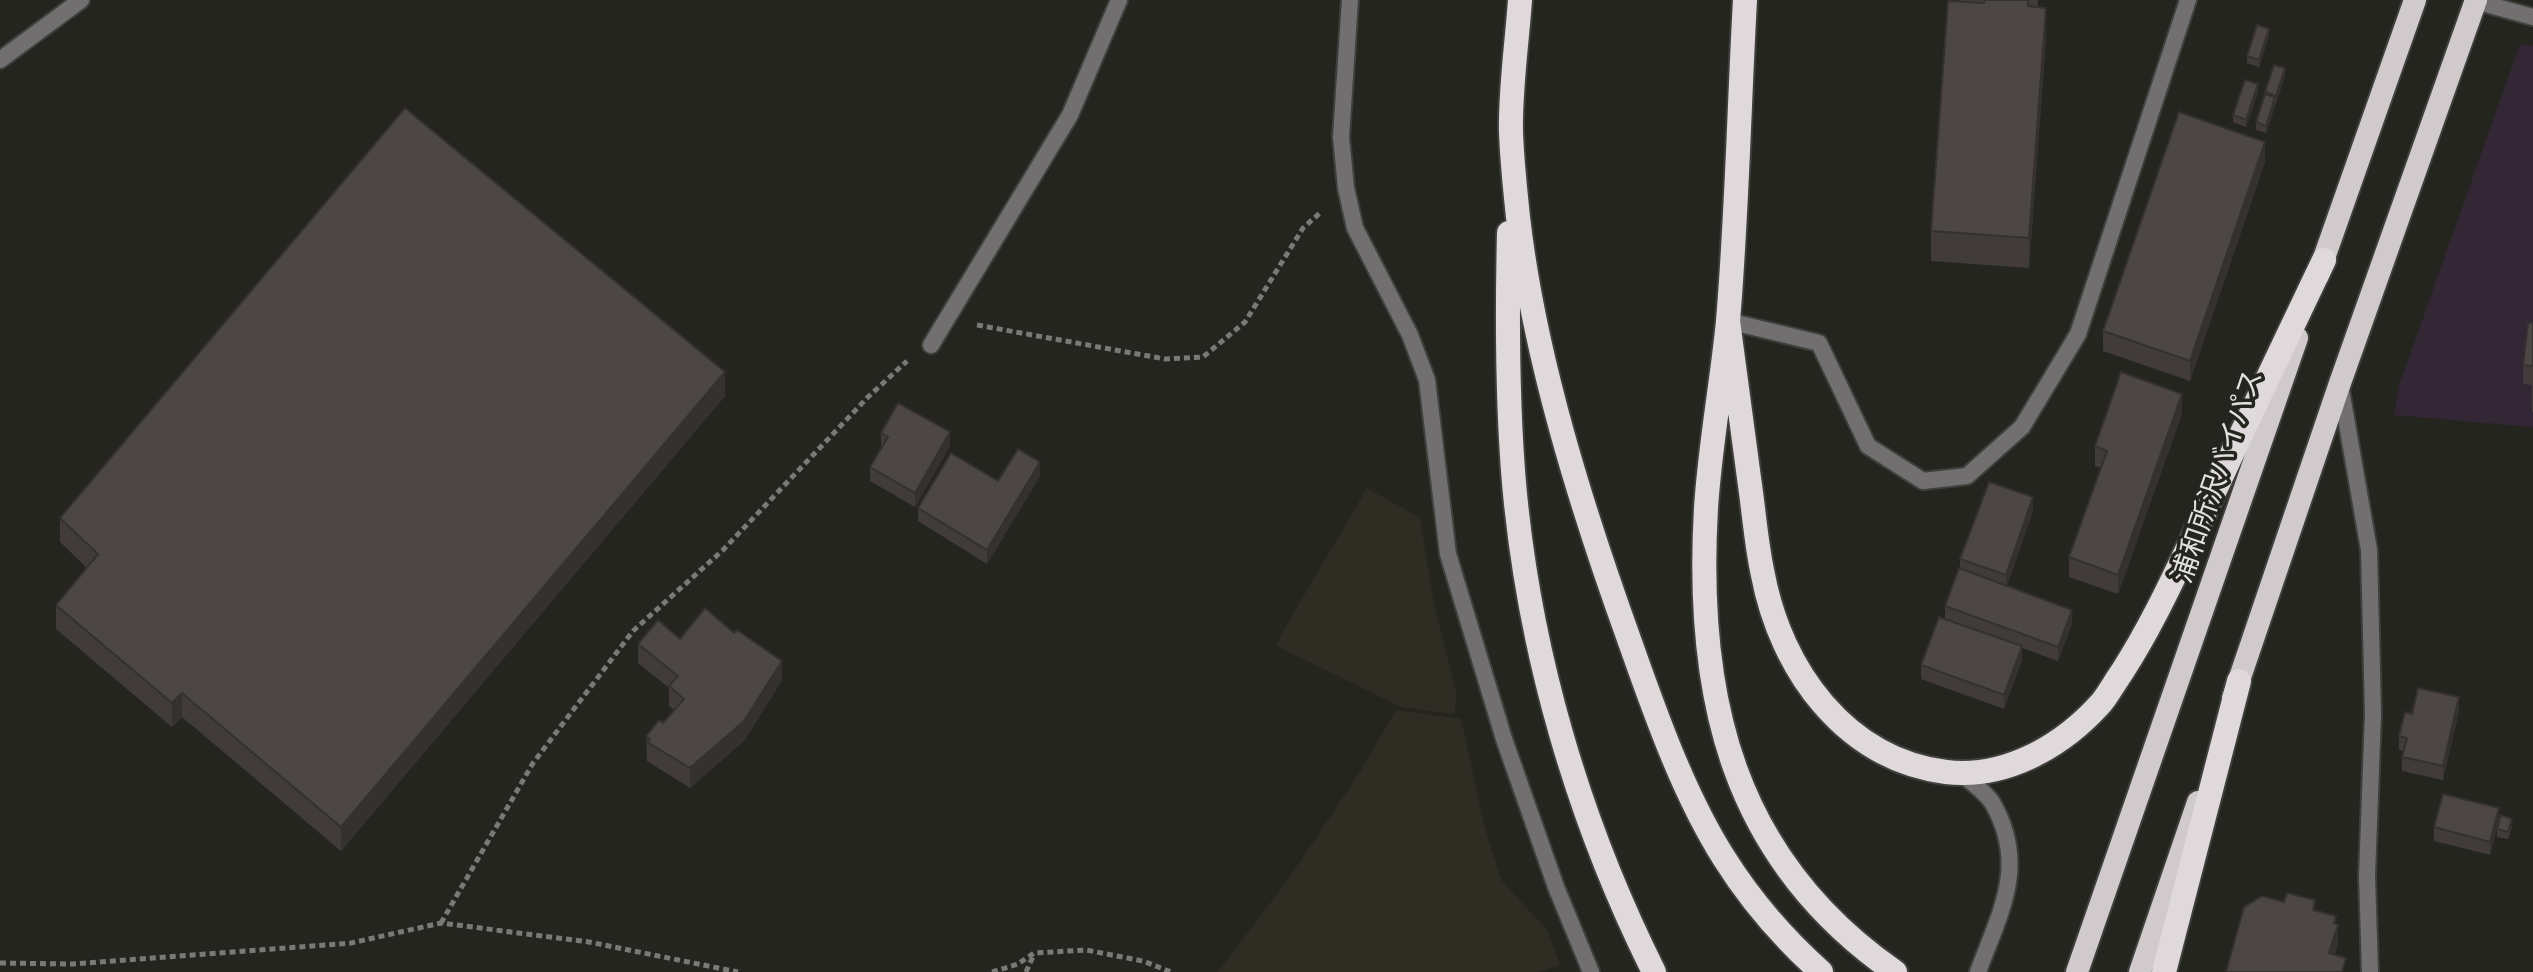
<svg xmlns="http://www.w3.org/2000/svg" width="2533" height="972" font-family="Jost,'Noto Sans JP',sans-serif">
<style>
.commercial{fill:#332735}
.built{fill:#2f2d23}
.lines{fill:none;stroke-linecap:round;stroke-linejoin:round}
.service-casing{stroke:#3f3f3b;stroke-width:20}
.minor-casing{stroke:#3f3f3b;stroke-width:20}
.trunk-casing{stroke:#3f3f3b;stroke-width:26}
.motorway-casing{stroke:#3f3f3b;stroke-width:28}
.path{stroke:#797975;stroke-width:5;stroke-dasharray:6 4;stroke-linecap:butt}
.service{stroke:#726f70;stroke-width:16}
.minor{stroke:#726f70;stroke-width:16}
.trunk{stroke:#d0cacc;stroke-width:22}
.motorway{stroke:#e0d9db;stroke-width:24}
.wall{fill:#413c3b}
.shaded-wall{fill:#353130}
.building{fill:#4c4645;stroke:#353130;stroke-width:2}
.labels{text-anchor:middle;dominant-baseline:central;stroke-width:7;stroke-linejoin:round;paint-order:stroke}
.street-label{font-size:28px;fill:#e2e1de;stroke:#252520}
</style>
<rect width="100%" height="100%" fill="#252520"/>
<path class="commercial" d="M 2520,44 L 2533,46 L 2533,427 L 2394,415 L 2399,386 Z"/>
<path class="built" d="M 1367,488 L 1420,518 L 1435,609 L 1457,696 L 1454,714 L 1401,707 L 1275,645 Z
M 1396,710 L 1461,719 L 1484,824 L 1501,880 L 1547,930 L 1560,965 L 1538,972 L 1218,972 L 1287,881 L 1360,772 Z"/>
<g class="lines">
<g class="service-casing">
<path id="service" d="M 1728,321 L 1819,343 L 1868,446 L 1923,481 L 1967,476 L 2022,427 L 2078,334 L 2188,0
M 1962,774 C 1972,783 1987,793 1993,804 C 2028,866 2000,912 1978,972"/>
</g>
<g class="minor-casing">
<path id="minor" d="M 1350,0 L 1341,137 L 1346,188 L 1355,228 L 1410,335 L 1427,380 L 1448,554 L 1504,739 L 1556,887 L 1591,972
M 2475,1 L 2533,17
M 0,60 L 81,0
M 931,345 L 1070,115 L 1119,0
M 2340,384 L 2369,550 L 2373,714 L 2367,876 L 2370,972"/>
</g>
<g class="trunk-casing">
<path id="trunk" d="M 2318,275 L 2415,0
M 2233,698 L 2340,383 L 2476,0
M 2077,972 L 2297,338
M 2140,972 L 2198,802"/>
</g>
<g class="motorway-casing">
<path id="motorway" d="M 1520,0 C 1517,43 1510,90 1511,132 C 1512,160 1515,189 1518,217 C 1534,357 1582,509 1630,642 C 1655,713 1684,795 1724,858 C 1751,901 1783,938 1821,972
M 1745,0 C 1739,107 1737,215 1728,321 C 1722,383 1710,445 1706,508 C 1695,697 1732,859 1895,972
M 1509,233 C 1507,316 1507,400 1514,483 C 1529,652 1578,820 1654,972
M 1728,321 C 1735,373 1742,426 1749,478 C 1754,511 1756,544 1763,575 C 1781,670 1845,759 1946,772 C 2006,779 2063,746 2102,702 C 2109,693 2115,682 2122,672 C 2151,627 2173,579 2196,531 C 2238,440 2281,350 2324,260
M 2164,972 L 2239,681"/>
</g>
<path class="path" d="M 977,325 L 1165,359 L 1203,357 L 1245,322 L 1303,228 L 1321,212
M 441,923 L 533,763 L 633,631 L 723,550 L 868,397 L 907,361
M 0,963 L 73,964 L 351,943 L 441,923 L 589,942 L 738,972
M 992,972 L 1018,964 L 1034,953 L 1086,950 L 1143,961 L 1171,972
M 1026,972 L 1034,954"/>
<use href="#service" class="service"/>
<use href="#minor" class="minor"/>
<use href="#trunk" class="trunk"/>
<use href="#motorway" class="motorway"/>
</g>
<path class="wall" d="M 1958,0 L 2038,0 L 2038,7 L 2046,38 L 2029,268 L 1931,261 L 1931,231 Z
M 2269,36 L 2259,67 L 2247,63 L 2247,56 Z
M 2285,76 L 2266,133 L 2256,130 L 2256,122 L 2265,92 Z
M 2258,92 L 2246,127 L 2233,122 L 2233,115 Z
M 2265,162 L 2190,381 L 2103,351 L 2103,331 Z
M 2533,323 L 2533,412 L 2532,412 L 2532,385 L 2523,384 L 2523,365 Z
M 725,396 L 341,851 L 182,717 L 172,727 L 56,629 L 56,605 L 87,568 L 60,542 L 60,518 Z
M 2182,414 L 2118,594 L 2069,577 L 2069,557 L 2101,468 L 2095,466 L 2095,446 Z
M 881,433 L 950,446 L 915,507 L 870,481 L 870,467 L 881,447 Z
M 1040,476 L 987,564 L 918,521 L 918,508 L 998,481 Z
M 2033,511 L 2007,586 L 2072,624 L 2058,661 L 2022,648 L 2022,660 L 2004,709 L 1921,679 L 1921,665 L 1945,619 L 1945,606 L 1960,569 L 1960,559 Z
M 680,639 L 782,680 L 744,741 L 690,788 L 647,761 L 646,736 L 663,723 L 674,710 L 669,706 L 669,688 L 638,663 L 638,644 Z
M 2459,711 L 2443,780 L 2402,771 L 2402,757 L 2404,751 L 2399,750 L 2399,736 L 2412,714 Z
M 2499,821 L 2490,855 L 2434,841 L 2434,827 Z
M 2512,826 L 2508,839 L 2497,837 L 2497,829 Z"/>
<path class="shaded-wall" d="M 2046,8 L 2046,38 L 2029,268 L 2029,238 Z
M 2269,29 L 2269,36 L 2259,67 L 2259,60 Z
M 2285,68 L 2285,76 L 2276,103 L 2276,96 Z
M 2258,84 L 2258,92 L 2246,127 L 2246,120 Z
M 2275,97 L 2275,105 L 2266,133 L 2266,126 Z
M 2265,142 L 2265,162 L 2190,381 L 2190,361 Z
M 725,372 L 725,396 L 341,851 L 341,827 Z
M 2182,394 L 2182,414 L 2118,594 L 2118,575 Z
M 950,432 L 950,446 L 915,507 L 915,493 Z
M 1040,462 L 1040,476 L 987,564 L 987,550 Z
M 2033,497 L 2033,511 L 2006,589 L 2006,575 Z
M 2072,610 L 2072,624 L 2058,661 L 2058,647 Z
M 2022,646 L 2022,660 L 2004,709 L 2004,695 Z
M 782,661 L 782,680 L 744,741 L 690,788 L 690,768 Z
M 182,693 L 182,717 L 172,727 L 172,703 Z
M 2459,697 L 2459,711 L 2443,780 L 2443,766 Z
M 2499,808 L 2499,821 L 2490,855 L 2490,842 Z
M 2336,916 L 2336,930 L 2338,925 L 2338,944 L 2330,972 L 2329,953 Z"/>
<path class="building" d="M 1984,0 L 2028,0 L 2028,6 L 2046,8 L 2029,238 L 1931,231 L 1948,1 L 1984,3 Z
M 2257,25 L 2269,29 L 2259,60 L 2247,56 Z
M 2274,65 L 2285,68 L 2276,96 L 2265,92 Z
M 2245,80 L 2258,84 L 2246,120 L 2233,115 Z
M 2265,94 L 2275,97 L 2266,126 L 2256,122 Z
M 405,108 L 725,372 L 341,827 L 182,693 L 172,703 L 56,605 L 98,554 L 60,518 Z
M 2179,112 L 2265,142 L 2190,361 L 2103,331 Z
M 2528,323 L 2533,323 L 2533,366 L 2523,365 Z
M 2121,372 L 2182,394 L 2118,575 L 2069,557 L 2107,451 L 2095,446 Z
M 898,403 L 950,432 L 915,493 L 870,467 L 888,437 L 881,433 Z
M 1018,449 L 1040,462 L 987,550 L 918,508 L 951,453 L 998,481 Z
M 1989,482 L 2033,497 L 2006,575 L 1960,559 Z
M 1959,568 L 2072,610 L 2058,647 L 1945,606 Z
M 705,608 L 734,633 L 737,630 L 782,661 L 744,721 L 690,768 L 647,742 L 650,739 L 646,736 L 659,720 L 663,723 L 684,699 L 669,686 L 678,676 L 638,644 L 658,620 L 680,639 Z
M 1939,617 L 2022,646 L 2004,695 L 1921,665 Z
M 2418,688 L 2459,697 L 2443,766 L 2402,757 L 2407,738 L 2399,736 L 2405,712 L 2412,714 Z
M 2443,794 L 2499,808 L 2490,842 L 2434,827 Z
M 2501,815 L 2512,819 L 2508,832 L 2497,829 Z
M 2287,893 L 2315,900 L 2313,910 L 2336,916 L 2334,923 L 2338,925 L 2329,953 L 2346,958 L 2342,972 L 2226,972 L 2244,907 L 2262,896 L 2284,902 Z"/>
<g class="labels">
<g class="street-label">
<text transform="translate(2217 476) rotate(-71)">浦和所沢バイパス</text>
</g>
</g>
</svg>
